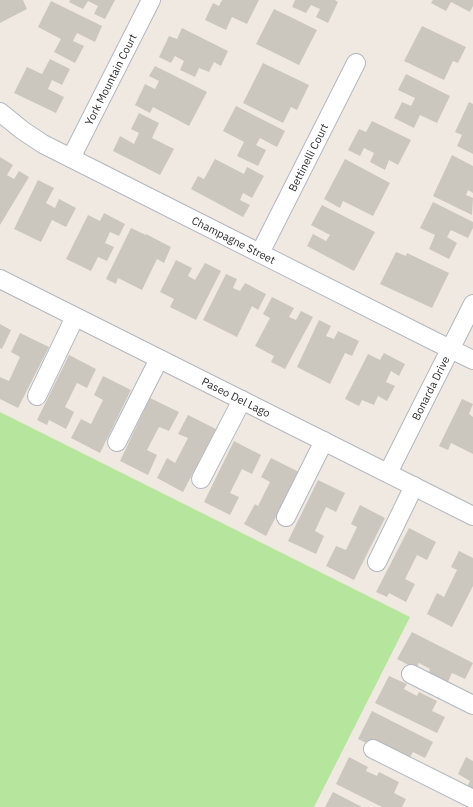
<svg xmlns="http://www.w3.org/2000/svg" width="473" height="807" font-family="'IBM Plex Sans',sans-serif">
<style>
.green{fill:#b6e59e}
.building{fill:#cbc7bf}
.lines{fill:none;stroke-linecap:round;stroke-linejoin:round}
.minor-casing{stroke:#b4b7c1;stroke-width:20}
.minor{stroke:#fff;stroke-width:18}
.labels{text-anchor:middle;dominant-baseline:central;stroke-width:4;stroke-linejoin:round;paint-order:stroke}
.street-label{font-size:11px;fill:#2e2e2e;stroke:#fff}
</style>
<rect width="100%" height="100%" fill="#efe9e1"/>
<path class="green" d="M 0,412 L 410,617 L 314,807 L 0,807 Z"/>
<path class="building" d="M 0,0 L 23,0 L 27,9 L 0,23 Z
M 70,0 L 115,0 L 105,19 L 94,14 L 98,6 L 88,1 L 83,9 L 69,2 Z
M 222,0 L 259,0 L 247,24 L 232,17 L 226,30 L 205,20 L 213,3 L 219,6 Z
M 295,0 L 335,0 L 338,2 L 328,23 L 316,17 L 320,9 L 311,5 L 306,13 L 292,7 Z
M 433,0 L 473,0 L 473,6 L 470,12 L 451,2 L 446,11 L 431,3 Z
M 51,1 L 102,26 L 95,42 L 77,33 L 73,41 L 84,46 L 75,63 L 54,52 L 61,39 L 38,27 Z
M 274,9 L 317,30 L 299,65 L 256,44 Z
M 422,26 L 466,47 L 458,63 L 453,61 L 444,80 L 404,61 Z
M 182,28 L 228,51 L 221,66 L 214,62 L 209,72 L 199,68 L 195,77 L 180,70 L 184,61 L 175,56 L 171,63 L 159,57 L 169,36 L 177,39 Z
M 50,59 L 70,69 L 62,85 L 52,80 L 48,89 L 64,97 L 56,113 L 14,93 L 27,67 L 42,74 Z
M 263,63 L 309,85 L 297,110 L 291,107 L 283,123 L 243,103 Z
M 155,66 L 207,92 L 189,126 L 153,107 L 150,113 L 135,105 L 145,84 L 155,89 L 159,81 L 149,76 Z
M 406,74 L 450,96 L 437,123 L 420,115 L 414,128 L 394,118 L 402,102 L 411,106 L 415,98 L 398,90 Z
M 469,102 L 473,104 L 473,154 L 457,146 L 462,135 L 455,132 Z
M 236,106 L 285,131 L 277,147 L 260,138 L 256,145 L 266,150 L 258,166 L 237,156 L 244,142 L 223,131 Z
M 139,113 L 159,123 L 152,138 L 174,149 L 160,175 L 113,151 L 120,136 L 134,144 L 139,133 L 131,129 Z
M 372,121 L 411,140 L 398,165 L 389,160 L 385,170 L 370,162 L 374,153 L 364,148 L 360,156 L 348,150 L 359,129 L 366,132 Z
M 452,155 L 473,166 L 473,193 L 468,190 L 466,195 L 473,198 L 472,215 L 433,196 Z
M 0,157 L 13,165 L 7,175 L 14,179 L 19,171 L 29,177 L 0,225 Z
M 215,159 L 244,174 L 247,167 L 264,176 L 252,198 L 243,193 L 240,200 L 250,205 L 243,217 L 191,189 L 198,176 L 204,179 Z
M 345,159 L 390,183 L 373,216 L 343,201 L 340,208 L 324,199 Z
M 38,180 L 54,188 L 46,203 L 55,208 L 59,199 L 76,208 L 66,227 L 52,220 L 41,242 L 14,229 Z
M 433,202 L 473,222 L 473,228 L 468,238 L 451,230 L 447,237 L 457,243 L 449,259 L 429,249 L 435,235 L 420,228 Z
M 322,205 L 375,232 L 354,271 L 307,246 L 313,234 L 326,241 L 330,235 L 311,225 Z
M 104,213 L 125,224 L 119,236 L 110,232 L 105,243 L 114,247 L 107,261 L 98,257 L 91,271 L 66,259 L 88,215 L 100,221 Z
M 131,228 L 146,235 L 146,234 L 171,247 L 164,263 L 157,259 L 142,290 L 118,278 L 116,284 L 106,279 Z
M 396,252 L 406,256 L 407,253 L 449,273 L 432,308 L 380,284 Z
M 176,260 L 192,268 L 188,276 L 195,280 L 205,263 L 221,271 L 196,320 L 170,307 L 174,299 L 160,292 Z
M 226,274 L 237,279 L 233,288 L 240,291 L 245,283 L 266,294 L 258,310 L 252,306 L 237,337 L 203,320 Z
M 272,297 L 294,308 L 289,317 L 296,320 L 301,311 L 313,317 L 285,369 L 271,362 L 274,356 L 255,346 L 270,318 L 263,314 Z
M 319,320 L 331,326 L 326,336 L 334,339 L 338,331 L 359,341 L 352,356 L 345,353 L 330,384 L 297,367 Z
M 0,324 L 11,330 L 2,349 L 0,348 Z
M 20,333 L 49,347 L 18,408 L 0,399 L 0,377 L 9,381 L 20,357 L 11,352 Z
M 384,353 L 405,364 L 399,376 L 391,371 L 386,382 L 395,386 L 387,401 L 378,396 L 374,405 L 362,400 L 359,406 L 345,399 L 368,354 L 380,360 Z
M 69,355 L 96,369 L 87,388 L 77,383 L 65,407 L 74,412 L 66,429 L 49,420 L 47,425 L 37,420 Z
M 103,376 L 131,390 L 100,453 L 71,438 L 81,419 L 91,424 L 103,400 L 94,395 Z
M 150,398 L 179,412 L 169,431 L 159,427 L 147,450 L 157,455 L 148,475 L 120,461 Z
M 462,399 L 473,404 L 469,414 L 473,417 L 473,454 L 451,443 L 448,450 L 439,446 Z
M 188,415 L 216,429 L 183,492 L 157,478 L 167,458 L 175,463 L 188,438 L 178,434 Z
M 234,441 L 261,455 L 252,474 L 242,469 L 230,493 L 239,497 L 230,515 L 204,502 Z
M 271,458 L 299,472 L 266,536 L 244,524 L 255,504 L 258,506 L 270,482 L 261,477 Z
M 318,480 L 345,493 L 336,512 L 326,507 L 315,531 L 324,536 L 316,554 L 288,541 Z
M 360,505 L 385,518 L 354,580 L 326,566 L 336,546 L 346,550 L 357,527 L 351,524 Z
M 409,528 L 436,542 L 427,560 L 417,555 L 405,579 L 415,584 L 406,602 L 389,593 L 387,597 L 376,592 Z
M 459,551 L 473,558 L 473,586 L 452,627 L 427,614 L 437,593 L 444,597 L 457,570 L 451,567 Z
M 412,632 L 473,663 L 465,679 L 452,673 L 447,684 L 428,674 L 430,669 L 419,663 L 416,669 L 397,659 Z
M 389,676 L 407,684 L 404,689 L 417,696 L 419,692 L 437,701 L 432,711 L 445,717 L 437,733 L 375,703 Z
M 372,711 L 433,742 L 425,758 L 413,752 L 407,763 L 358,739 Z
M 349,757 L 368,767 L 366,771 L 377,776 L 379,772 L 399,782 L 394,793 L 406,799 L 402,807 L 382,807 L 336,784 Z
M 466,757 L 473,761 L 473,795 L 465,791 L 470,781 L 458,774 Z
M 333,792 L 362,807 L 325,807 Z"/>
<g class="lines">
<g class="minor-casing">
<g id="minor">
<path id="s1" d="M 0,112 L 22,130 L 43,144 L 434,341 L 473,360"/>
<path id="s2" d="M 71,158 L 151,0"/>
<path id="s3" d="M 260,253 L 356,63"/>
<path id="s4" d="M 0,279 L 473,516"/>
<path d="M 37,396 L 75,317"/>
<path d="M 117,442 L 159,359"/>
<path id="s5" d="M 388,473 L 473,304"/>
<path d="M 201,479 L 242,400"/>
<path d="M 286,517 L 324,441"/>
<path d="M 377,562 L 414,486"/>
<path d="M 411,674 L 473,705"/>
<path d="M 373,749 L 473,799"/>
</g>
</g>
<use href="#minor" class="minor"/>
</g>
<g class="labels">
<g class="street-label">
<text stroke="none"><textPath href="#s2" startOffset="88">York Mountain Court</textPath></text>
<text stroke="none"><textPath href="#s3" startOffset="107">Bettinelli Court</textPath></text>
<text stroke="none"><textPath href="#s1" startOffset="267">Champagne Street</textPath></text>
<text stroke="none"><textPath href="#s5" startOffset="95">Bonarda Drive</textPath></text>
<text stroke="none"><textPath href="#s4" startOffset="264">Paseo Del Lago</textPath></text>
</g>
</g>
</svg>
